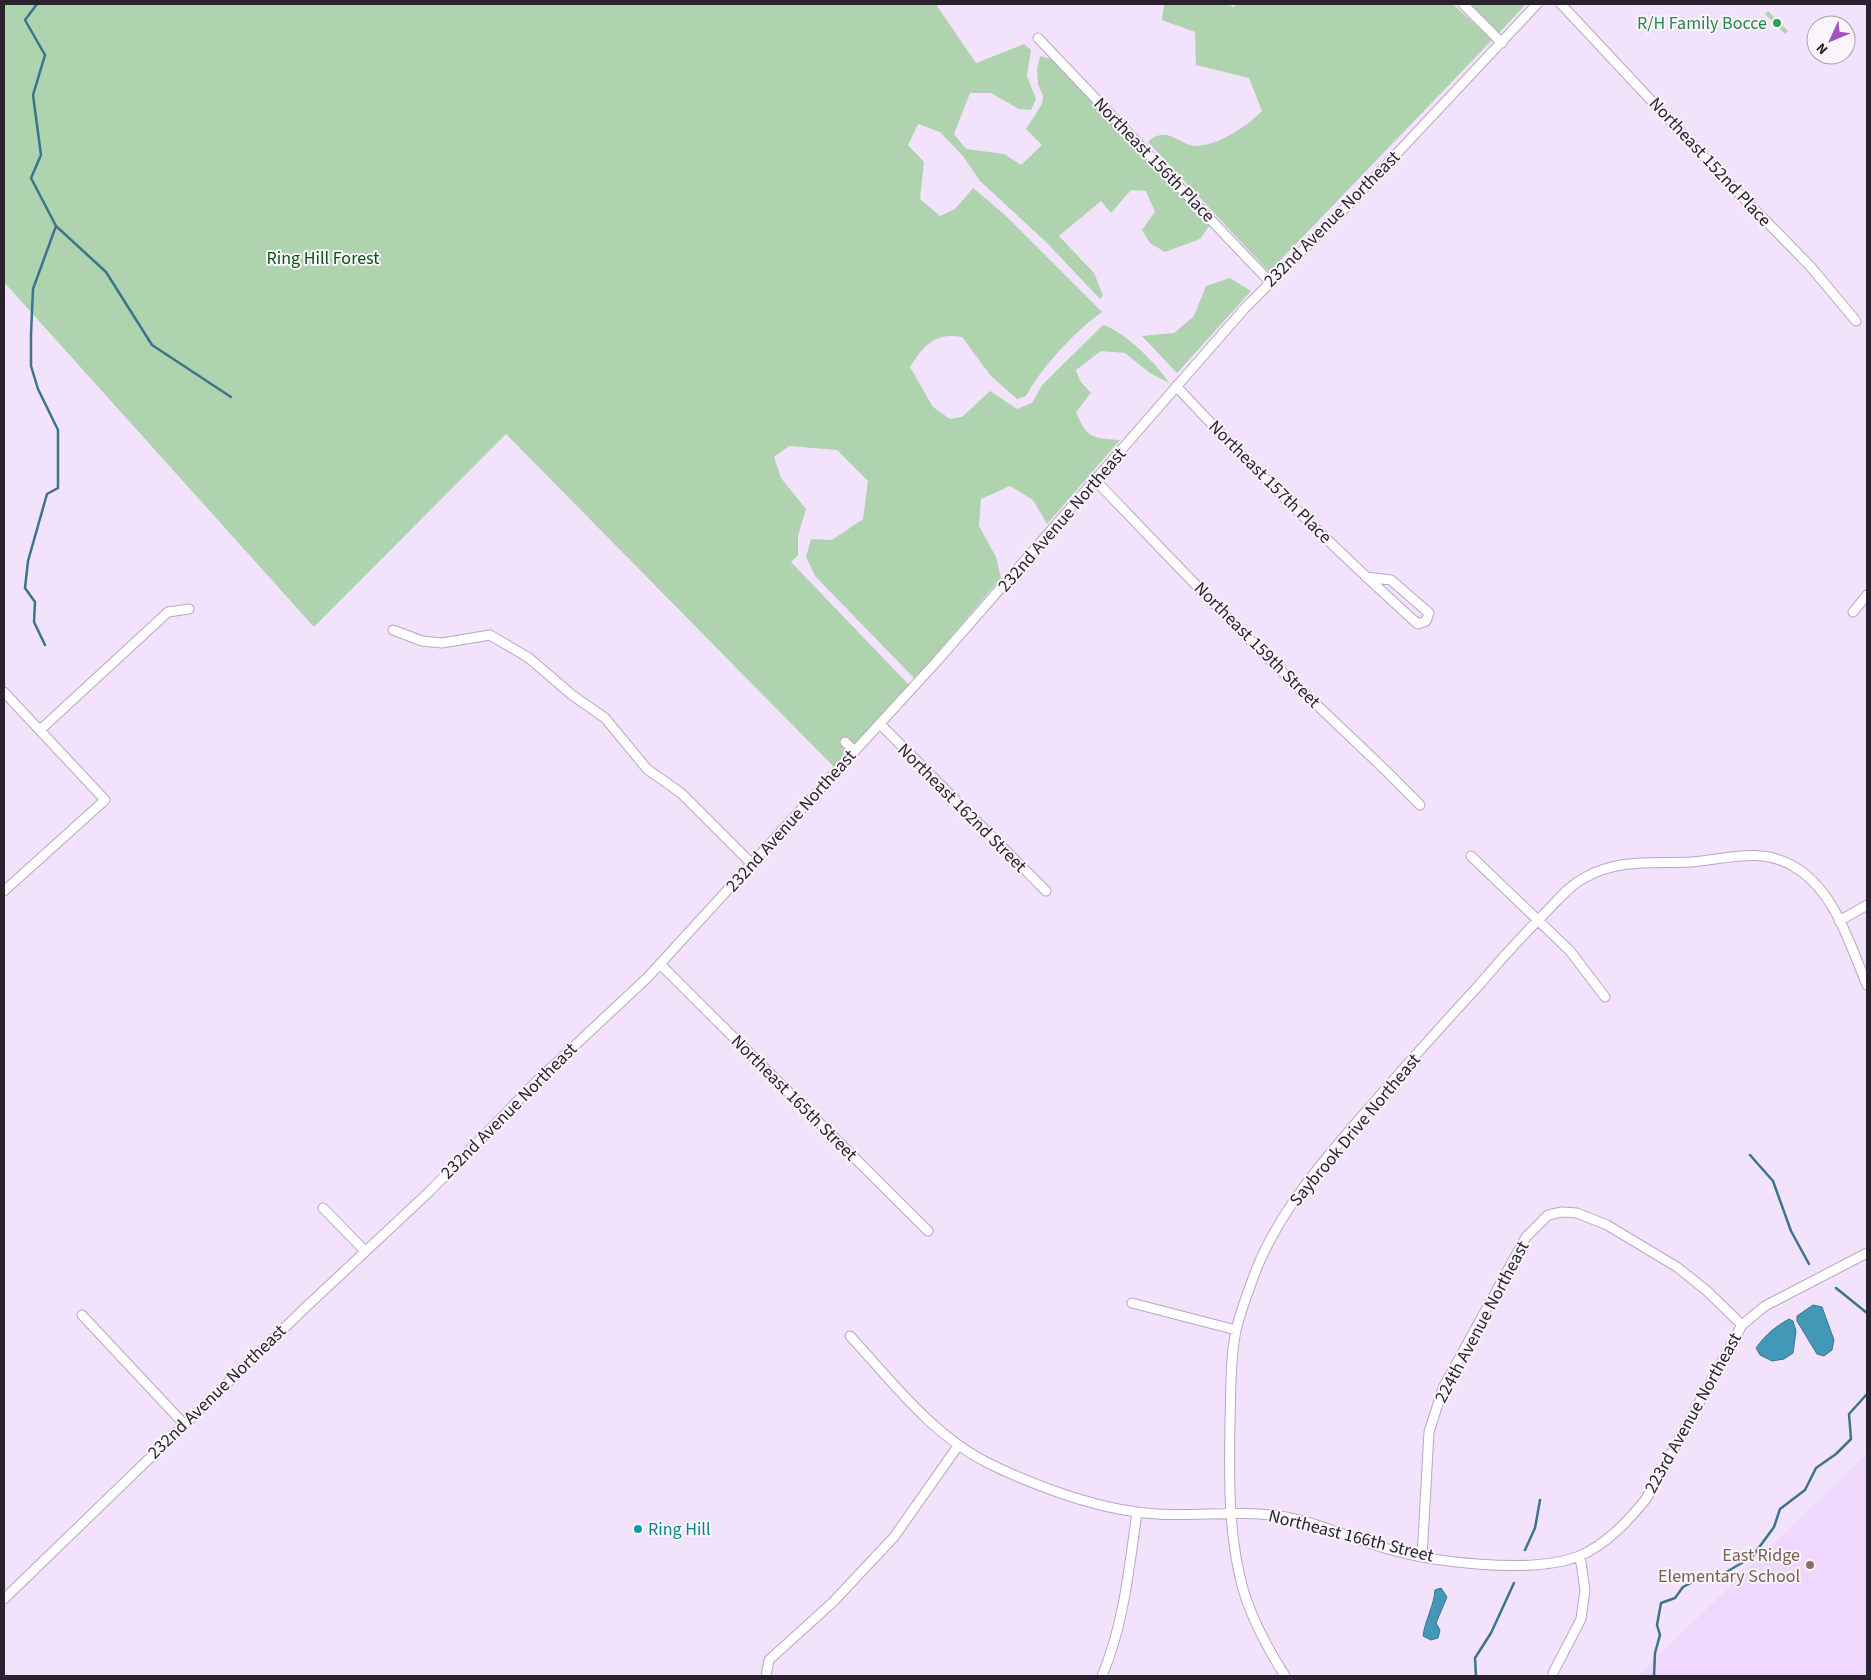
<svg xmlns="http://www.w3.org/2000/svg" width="1871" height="1680" font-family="'Source Sans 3',sans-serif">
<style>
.built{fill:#f0d7fd}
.green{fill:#aed3ae}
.water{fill:#4298b6;stroke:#3b758d}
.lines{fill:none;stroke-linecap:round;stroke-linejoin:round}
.stream{stroke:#3b758d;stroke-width:2.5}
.minor-casing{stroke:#baa6c4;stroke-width:11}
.minor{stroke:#fff;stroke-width:9}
.leisure-dot{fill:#2e9e5b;stroke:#f9f5fb;stroke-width:2}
.culture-dot{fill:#0f9aa8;stroke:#f9f5fb;stroke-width:2}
.education-dot{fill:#8d6e63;stroke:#f9f5fb;stroke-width:2}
.labels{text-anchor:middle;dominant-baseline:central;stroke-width:4;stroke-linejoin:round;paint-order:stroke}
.leisure-label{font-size:18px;fill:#27864d;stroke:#f9f5fb;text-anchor:end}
.street-label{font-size:18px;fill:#2a222e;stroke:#f9f5fb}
.park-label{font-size:18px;fill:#01540f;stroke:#f9f5fb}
.culture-label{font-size:18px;fill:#0d838f;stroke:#f9f5fb;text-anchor:start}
.education-label{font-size:18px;fill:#785e54;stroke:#f9f5fb;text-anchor:end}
</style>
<rect width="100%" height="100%" fill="#f3e2fc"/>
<path class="built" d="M 1867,1453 L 1867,1676 L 1638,1676 Z"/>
<path class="green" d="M 4,4 L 940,4 L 937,6 L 976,63 L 1024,44 L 1031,50 L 1027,76 L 1036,99 L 1031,110 L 1019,109 L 991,93 L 970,93 L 954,134 L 966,149 L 1004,154 L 1021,165 L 1042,145 L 1026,129 L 1042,104 L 1043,96 L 1038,84 L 1037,69 L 1040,56 L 1051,59 L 1210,225 L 1200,239 L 1165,252 L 1150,243 L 1142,230 L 1155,212 L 1146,191 L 1131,190 L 1111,213 L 1101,201 L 1059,236 L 1094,273 L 1103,295 L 1100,299 L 1046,242 L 980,181 L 963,156 L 940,132 L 918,124 L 908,145 L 924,162 L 920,199 L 940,216 L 955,209 L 973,188 L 1005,215 L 1102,312 C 1075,331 1042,367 1026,396 L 1017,399 L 990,375 L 962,337 C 935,332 924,345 910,367 L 933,407 L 950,419 L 962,417 L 990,391 L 1017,409 L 1032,403 L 1042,385 L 1103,325 C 1124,331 1158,365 1169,383 L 1150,373 L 1125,353 L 1101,351 L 1076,370 L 1080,381 L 1091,393 L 1076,412 C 1087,439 1093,438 1120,440 L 1047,524 L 1033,500 L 1010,486 L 981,499 L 979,526 L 996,557 L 1001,578 L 915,679 L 815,576 L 806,557 L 811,539 L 832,540 L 863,519 L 868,481 L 837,450 L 789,446 L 774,457 L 781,478 L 806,509 L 798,536 L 798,555 L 791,562 L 909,685 L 834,767 L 506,434 L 314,627 L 4,282 Z
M 1164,4 L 1229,4 L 1233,7 L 1238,4 L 1453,4 L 1492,40 L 1269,272 L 1148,142 C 1167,124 1180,145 1194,146 C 1218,146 1246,127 1262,111 L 1249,78 L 1196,65 L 1195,32 L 1162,20 Z
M 1470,4 L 1526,4 L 1499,33 Z
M 1768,11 L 1788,31 L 1785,34 L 1765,14 Z
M 1230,278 L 1251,291 L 1177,373 L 1142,336 L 1174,333 L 1194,316 L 1206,286 Z"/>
<path class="water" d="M 1813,1305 L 1822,1307 L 1834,1340 L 1832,1350 L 1824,1356 L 1817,1354 L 1797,1321 L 1797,1316 Z
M 1789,1319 L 1793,1321 L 1796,1331 L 1793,1353 L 1784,1359 L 1772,1361 L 1760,1355 L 1756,1348 C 1766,1334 1775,1327 1789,1319 Z
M 1441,1588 L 1447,1597 L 1436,1623 L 1440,1630 L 1438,1638 L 1431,1640 L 1423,1636 C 1425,1620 1434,1606 1435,1590 Z"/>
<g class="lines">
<path class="stream" d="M 37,4 L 25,20 L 45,55 L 33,95 L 41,155 L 31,178 L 56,226 L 106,272 L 152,345 L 231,397
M 45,645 L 34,622 L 35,602 L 25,588 L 28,561 L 47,494 L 58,488 L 58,430 L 38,389 L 31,366 L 31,334 L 33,289 L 56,226
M 1750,1155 L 1773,1181 L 1791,1231 L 1809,1264
M 1836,1288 L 1867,1313
M 1525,1550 L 1535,1528 L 1540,1500
M 1476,1676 L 1475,1658 L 1491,1633 L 1514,1583
M 1654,1676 L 1655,1653 L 1660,1635 L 1657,1625 L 1661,1603 L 1675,1598 L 1683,1587 L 1700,1578 L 1716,1578 L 1752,1557 L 1774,1527 L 1780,1509 L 1805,1490 L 1816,1468 L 1836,1454 L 1851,1439 L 1849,1414 L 1867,1394"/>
<g class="minor-casing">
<path id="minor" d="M 1463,4 L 1502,43
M 1561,4 L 1718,172 L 1810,266 L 1856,321
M 1038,38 L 1270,282
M 1176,386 C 1251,467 1330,544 1411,618 L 1418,624 L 1426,621 L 1429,613 L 1391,580 L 1366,577
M 1096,481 C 1155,542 1213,604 1273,663 C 1322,711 1373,756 1420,805
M 1853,612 L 1867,595
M 393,630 L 422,641 L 442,643 L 490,635 L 529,658 L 572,695 L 605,718 L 647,769 L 681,793 L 752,864
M 4,692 L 105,800 L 4,891
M 880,724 L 1046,891
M 40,730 L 168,612 L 189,609
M 845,742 L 855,751
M 1471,856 L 1570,951 L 1605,997
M 1839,921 L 1867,905
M 660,964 L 928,1231
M 323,1208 L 365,1251
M 1132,1303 L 1236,1330
M 82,1315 L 184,1424
M 850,1336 C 891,1380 931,1434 986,1462 C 1030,1484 1089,1506 1137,1512 C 1184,1519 1233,1509 1279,1516 C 1314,1521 1348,1537 1381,1547 C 1429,1562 1532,1575 1579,1556 C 1606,1545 1628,1521 1646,1499 L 1742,1325 L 1765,1306 L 1867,1253
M 1422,1557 L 1429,1432 L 1443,1388 L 1526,1237 L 1548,1215 L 1562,1212 L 1577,1213 L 1607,1225 L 1677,1267 L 1707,1291 L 1742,1325
M 4,1599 L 306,1307 L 430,1191 L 539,1079 L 648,977 L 938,660 L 1245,308 L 1358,195 L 1537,4
M 1553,1673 L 1581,1619 L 1585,1590 L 1580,1556
M 766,1676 L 769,1660 L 833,1602 L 894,1537 L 958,1446
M 1102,1676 C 1124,1624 1129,1568 1137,1512
M 1285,1676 C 1268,1649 1252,1620 1243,1589 C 1228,1535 1229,1476 1230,1421 C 1231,1391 1230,1360 1236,1330 C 1240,1314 1246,1297 1252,1281 C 1276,1212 1329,1154 1376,1100 C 1410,1061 1445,1022 1480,984 C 1501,959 1523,935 1546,912 C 1558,900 1569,886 1584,878 C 1619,858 1654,864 1692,862 C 1728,859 1760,847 1793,866 C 1835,890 1849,943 1867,985"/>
</g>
<use href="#minor" class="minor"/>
</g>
<circle class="leisure-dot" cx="1777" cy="23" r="5"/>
<circle class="culture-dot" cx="638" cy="1529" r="5"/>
<circle class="education-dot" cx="1810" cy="1565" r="5"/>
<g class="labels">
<g class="leisure-label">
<text x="1767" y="23">R/H Family Bocce</text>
</g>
<g class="street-label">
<text transform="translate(1154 160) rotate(46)">Northeast 156th Place</text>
<text transform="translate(1710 162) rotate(47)">Northeast 152nd Place</text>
<text transform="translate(1332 219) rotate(-45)">232nd Avenue Northeast</text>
<text transform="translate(1270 482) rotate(45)">Northeast 157th Place</text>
<text transform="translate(1062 520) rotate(-49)">232nd Avenue Northeast</text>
<text transform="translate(1257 645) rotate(45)">Northeast 159th Street</text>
<text transform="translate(962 808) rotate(45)">Northeast 162nd Street</text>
<text transform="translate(791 821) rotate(-48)">232nd Avenue Northeast</text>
<text transform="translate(794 1098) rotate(45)">Northeast 165th Street</text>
<text transform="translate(509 1111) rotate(-45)">232nd Avenue Northeast</text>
<text transform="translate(1355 1130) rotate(-50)">Saybrook Drive Northeast</text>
<text transform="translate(1482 1322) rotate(-62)">224th Avenue Northeast</text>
<text transform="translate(217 1392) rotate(-44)">232nd Avenue Northeast</text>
<text transform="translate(1693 1413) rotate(-61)">223rd Avenue Northeast</text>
<text transform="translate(1351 1536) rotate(14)">Northeast 166th Street</text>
</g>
<g class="park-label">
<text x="323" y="258">Ring Hill Forest</text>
</g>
<g class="culture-label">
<text x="648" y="1529">Ring Hill</text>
</g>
<g class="education-label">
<text x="1800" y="1555">East Ridge<tspan x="1800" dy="21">Elementary School</tspan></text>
</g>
</g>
<rect width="1871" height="1680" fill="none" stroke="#2a222e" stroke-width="10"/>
<g transform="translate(1831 40) rotate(226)"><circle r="24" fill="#f9f5fb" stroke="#a6a1a9"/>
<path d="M0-4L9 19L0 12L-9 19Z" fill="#a652c1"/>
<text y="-8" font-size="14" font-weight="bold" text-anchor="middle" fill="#2a222e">N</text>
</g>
</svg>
